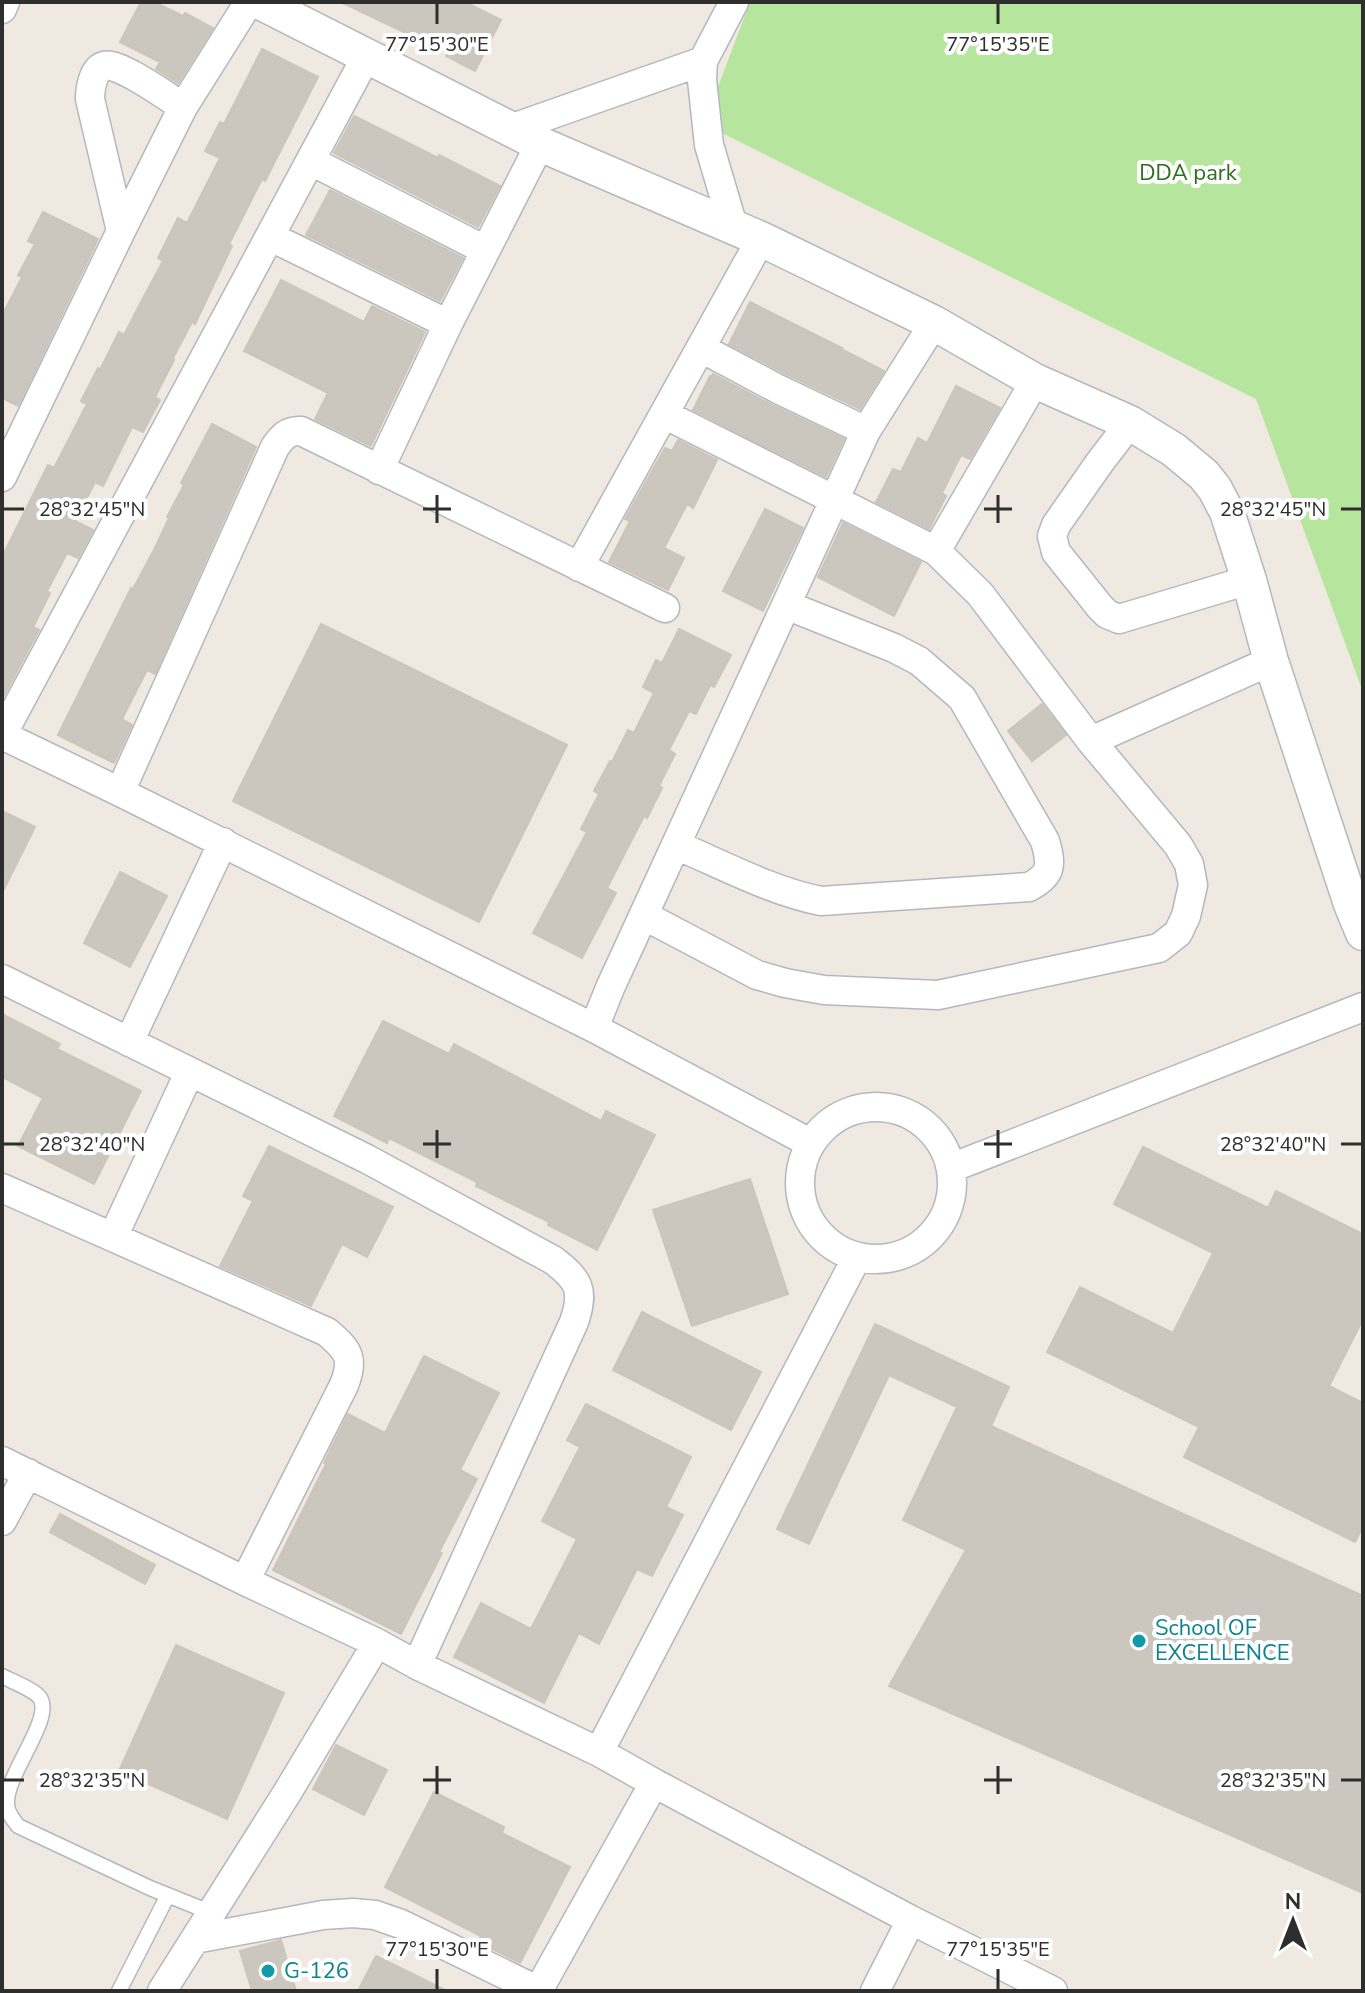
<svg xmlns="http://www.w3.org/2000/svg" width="1365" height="1993" font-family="'Nunito Sans',sans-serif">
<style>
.green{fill:#b6e59e}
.building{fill:#cbc7bf;stroke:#cbc5ba;stroke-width:2}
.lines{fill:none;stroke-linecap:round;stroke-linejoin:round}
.service-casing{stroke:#b4b7c1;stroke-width:17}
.minor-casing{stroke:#b4b7c1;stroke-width:31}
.tertiary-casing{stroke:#b4b7c1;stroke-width:37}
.service{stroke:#fff;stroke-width:14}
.minor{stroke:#fff;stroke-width:28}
.tertiary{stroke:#fff;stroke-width:34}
.ticks{fill:none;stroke:#2e2e2e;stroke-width:3}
.culture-dot{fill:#0f9aa8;stroke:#fff;stroke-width:3}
.labels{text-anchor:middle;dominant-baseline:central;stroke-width:8;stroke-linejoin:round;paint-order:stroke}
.park-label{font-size:22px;fill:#2c6e1b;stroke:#fff}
.culture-label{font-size:22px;fill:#0d838f;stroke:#fff;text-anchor:start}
.ticks-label{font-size:20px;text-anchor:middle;fill:#2e2e2e;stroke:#fff;stroke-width:8;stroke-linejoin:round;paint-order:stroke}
</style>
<rect width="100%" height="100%" fill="#efe9e1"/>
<path class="green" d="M 750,2 L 1363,2 L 1363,692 L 1256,399 L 704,124 Z"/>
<path class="building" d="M 141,2 L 154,2 L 183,16 L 185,13 L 213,28 L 178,83 L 156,69 L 160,62 L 120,42 Z
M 341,2 L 465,2 L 501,20 L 475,71 L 446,56 L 448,53 Z
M 262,49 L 318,77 L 265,181 L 262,179 L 229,244 L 232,246 L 195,324 L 192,322 L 172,360 L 174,360 L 155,397 L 160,400 L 143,432 L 132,427 L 103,486 L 95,482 L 75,521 L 93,530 L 78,558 L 67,553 L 47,591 L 50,593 L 33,627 L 39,630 L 2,699 L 2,557 L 48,465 L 54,468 L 87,404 L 81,401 L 98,368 L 100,370 L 119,332 L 124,335 L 140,304 L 163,261 L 158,258 L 178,218 L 187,223 L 220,158 L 205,151 L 220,122 L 224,124 Z
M 354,116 L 438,158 L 439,155 L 500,186 L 478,227 L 334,153 Z
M 330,190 L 463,258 L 440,301 L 306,235 Z
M 43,212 L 98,239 L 18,406 L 2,398 L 2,316 L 22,277 L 18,275 L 35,244 L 28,241 Z
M 281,280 L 364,322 L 372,306 L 425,332 L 371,446 L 315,419 L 328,393 L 244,351 Z
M 750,302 L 842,348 L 841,349 L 884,371 L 860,409 L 786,374 L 729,344 Z
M 713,374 L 770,404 L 844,439 L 826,477 L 693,410 L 710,376 L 712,377 Z
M 956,386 L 1000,408 L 970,459 L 961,455 L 942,493 L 946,496 L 929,529 L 876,502 L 893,469 L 901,472 L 918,438 L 927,443 Z
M 212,424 L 256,447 L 155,674 L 147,670 L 122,719 L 132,725 L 114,763 L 58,735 L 131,588 L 133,589 L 154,550 L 169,518 L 167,517 L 184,485 L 181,483 Z
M 678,440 L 717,460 L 693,508 L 687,504 L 664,548 L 684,558 L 668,590 L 609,562 L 630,521 L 625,519 L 665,448 L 672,451 Z
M 765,509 L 803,528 L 763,611 L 723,591 Z
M 843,523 L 921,562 L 894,616 L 818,577 Z
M 321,624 L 567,745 L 479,922 L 233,801 Z
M 679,629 L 731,655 L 714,687 L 710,685 L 696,714 L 689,711 L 669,750 L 675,754 L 659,786 L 662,788 L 647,818 L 644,816 L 607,888 L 616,893 L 582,958 L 533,933 L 587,832 L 581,829 L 599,794 L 594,791 L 610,761 L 612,762 L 628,730 L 634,733 L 654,693 L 643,687 L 656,660 L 662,663 Z
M 1042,704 L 1066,735 L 1032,761 L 1008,731 Z
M 2,811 L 35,827 L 2,893 Z
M 120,872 L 167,896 L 130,967 L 84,943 Z
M 2,1014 L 60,1044 L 57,1049 L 141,1091 L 94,1184 L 18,1146 L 43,1098 L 2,1077 Z
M 383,1021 L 449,1054 L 454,1044 L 601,1121 L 606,1111 L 655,1135 L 597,1250 L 548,1225 L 549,1222 L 476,1186 L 477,1182 L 389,1138 L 387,1143 L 334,1116 Z
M 269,1146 L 393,1207 L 367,1257 L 342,1244 L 311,1306 L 220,1266 L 253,1201 L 243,1196 Z
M 1143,1147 L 1268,1208 L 1276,1191 L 1363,1234 L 1363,1319 L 1329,1386 L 1363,1403 L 1363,1526 L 1355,1542 L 1184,1457 L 1199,1427 L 1047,1352 L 1080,1287 L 1173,1333 L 1213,1253 L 1114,1204 Z
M 750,1179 L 788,1294 L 692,1326 L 653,1210 Z
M 642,1312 L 761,1372 L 731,1430 L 613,1370 Z
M 875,1324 L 1009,1387 L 991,1426 L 1363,1596 L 1363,1893 L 889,1686 L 966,1550 L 903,1520 L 957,1407 L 889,1375 L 809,1544 L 777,1529 Z
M 424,1356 L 499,1393 L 460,1470 L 477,1479 L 439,1552 L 442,1553 L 401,1634 L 273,1570 L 326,1464 L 324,1463 L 348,1414 L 385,1433 Z
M 586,1404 L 691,1457 L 666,1507 L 683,1515 L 652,1576 L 637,1569 L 599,1644 L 579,1633 L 544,1703 L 454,1657 L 481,1603 L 531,1629 L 577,1539 L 542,1521 L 580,1447 L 567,1440 Z
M 60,1514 L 155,1565 L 145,1584 L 50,1532 Z
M 176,1645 L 284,1693 L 227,1819 L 119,1771 Z
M 336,1745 L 387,1770 L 364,1815 L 313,1789 Z
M 434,1792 L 504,1827 L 502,1833 L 570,1867 L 520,1963 L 478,1942 L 481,1936 L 385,1887 Z
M 281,1940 L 296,1991 L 252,1991 L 240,1951 Z
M 376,1956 L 447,1991 L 358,1991 Z"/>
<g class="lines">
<g class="service-casing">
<path id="service" d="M 2,1676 C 11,1681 35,1690 40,1698 C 54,1719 5,1775 7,1804 C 7,1813 13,1819 18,1826 L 150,1888 L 212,1913
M 119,1991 L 168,1895"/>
</g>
<g class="minor-casing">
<path id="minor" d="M 2,9 L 5,2
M 510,129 L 703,61
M 311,161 L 485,250
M 733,226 L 709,145 L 702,80 L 703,61 L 734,2
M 121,231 L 90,99 C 90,89 93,69 104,66 C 118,61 169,98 183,107
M 271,237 L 448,324
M 701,348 L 778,389 L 866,431
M 1130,423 L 1100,462 L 1056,525 L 1052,536 L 1056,552 L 1100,607 L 1107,614 L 1119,619 L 1249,580
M 379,470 L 448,324 L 540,144
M 2,477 L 121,231 L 183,107 L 249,2
M 936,551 L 1035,381
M 579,567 L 761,239
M 2,735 L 120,792 L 594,1028 L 810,1143
M 2,735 L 366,57
M 1091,741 L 1271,661
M 120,792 L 275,447 C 282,437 288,430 301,431 L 665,608
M 676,845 C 723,865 771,891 821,901 L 1029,887 C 1052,875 1052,865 1045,841 L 962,698 L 919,661 L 894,648 L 786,605
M 645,916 L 757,975 L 785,983 L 824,990 L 938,995 L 1159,948 L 1178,933 L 1186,916 L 1193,885 L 1189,864 L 1178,845 L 1091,741 L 980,594 L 936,551 L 664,414
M 2,979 L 367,1159 L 553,1260 C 579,1280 585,1290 574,1322 L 417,1665
M 594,1028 L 610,988 L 866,431 L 934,323
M 129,1042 L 223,842
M800 1183a76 76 0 1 1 152 0a76 76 0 1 1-152 0Z
M 951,1168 L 1363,1007
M 2,1188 L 327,1332 C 348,1350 355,1358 344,1385 L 245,1581
M 113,1237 L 189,1073
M 2,1461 L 245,1581 L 377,1643 L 417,1665 L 599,1752 L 654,1783 L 911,1920 L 1053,1991
M 2,1521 L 28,1473
M 599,1752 L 857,1257
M 195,1939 L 323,1915 L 353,1913 L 375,1915 L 401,1924 L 539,1991
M 162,1991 L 287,1793 L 377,1643
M 538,1991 L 654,1783
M 875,1991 L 911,1920"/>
</g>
<g class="tertiary-casing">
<path id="tertiary" d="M 260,2 L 540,144 L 761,239 L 934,323 L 1035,381 L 1130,423 L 1174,450 L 1204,475 L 1215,489 L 1227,512 L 1249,580 L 1271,661 L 1351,904 L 1363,933"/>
</g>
<use href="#service" class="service"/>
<use href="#minor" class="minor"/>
<use href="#tertiary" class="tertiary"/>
</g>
<path class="ticks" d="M 437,4 L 437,24M 998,4 L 998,24M 437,495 L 437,523M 998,495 L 998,523M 4,509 L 24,509M 423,509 L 451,509M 984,509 L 1012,509M 1341,509 L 1361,509M 437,1130 L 437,1158M 998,1130 L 998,1158M 4,1144 L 24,1144M 423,1144 L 451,1144M 984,1144 L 1012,1144M 1341,1144 L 1361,1144M 437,1766 L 437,1794M 998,1766 L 998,1794M 4,1780 L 24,1780M 423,1780 L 451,1780M 984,1780 L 1012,1780M 1341,1780 L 1361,1780M 437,1969 L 437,1989M 998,1969 L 998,1989"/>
<g class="culture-dot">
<circle cx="1139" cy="1641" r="8"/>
<circle cx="268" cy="1971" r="8"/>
</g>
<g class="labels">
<g class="park-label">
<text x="1188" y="173">DDA park</text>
</g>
<g class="culture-label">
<text x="1155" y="1628">School OF<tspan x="1155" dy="25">EXCELLENCE</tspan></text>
<text x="284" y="1971">G-126</text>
</g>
</g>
<g class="ticks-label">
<text x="437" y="51">77°15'30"E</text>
<text x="998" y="51">77°15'35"E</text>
<text x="92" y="516">28°32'45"N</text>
<text x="1273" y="516">28°32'45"N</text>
<text x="92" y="1151">28°32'40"N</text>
<text x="1273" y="1151">28°32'40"N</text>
<text x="92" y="1787">28°32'35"N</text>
<text x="1273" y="1787">28°32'35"N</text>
<text x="437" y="1956">77°15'30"E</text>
<text x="998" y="1956">77°15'35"E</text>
</g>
<rect width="1365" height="1993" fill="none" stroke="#2e2e2e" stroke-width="8"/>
<g transform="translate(1293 1921)" stroke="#ffffff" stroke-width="6" paint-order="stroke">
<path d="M0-6L14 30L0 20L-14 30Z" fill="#2e2e2e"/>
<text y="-12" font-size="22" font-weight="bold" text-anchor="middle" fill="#2e2e2e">N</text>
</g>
</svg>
